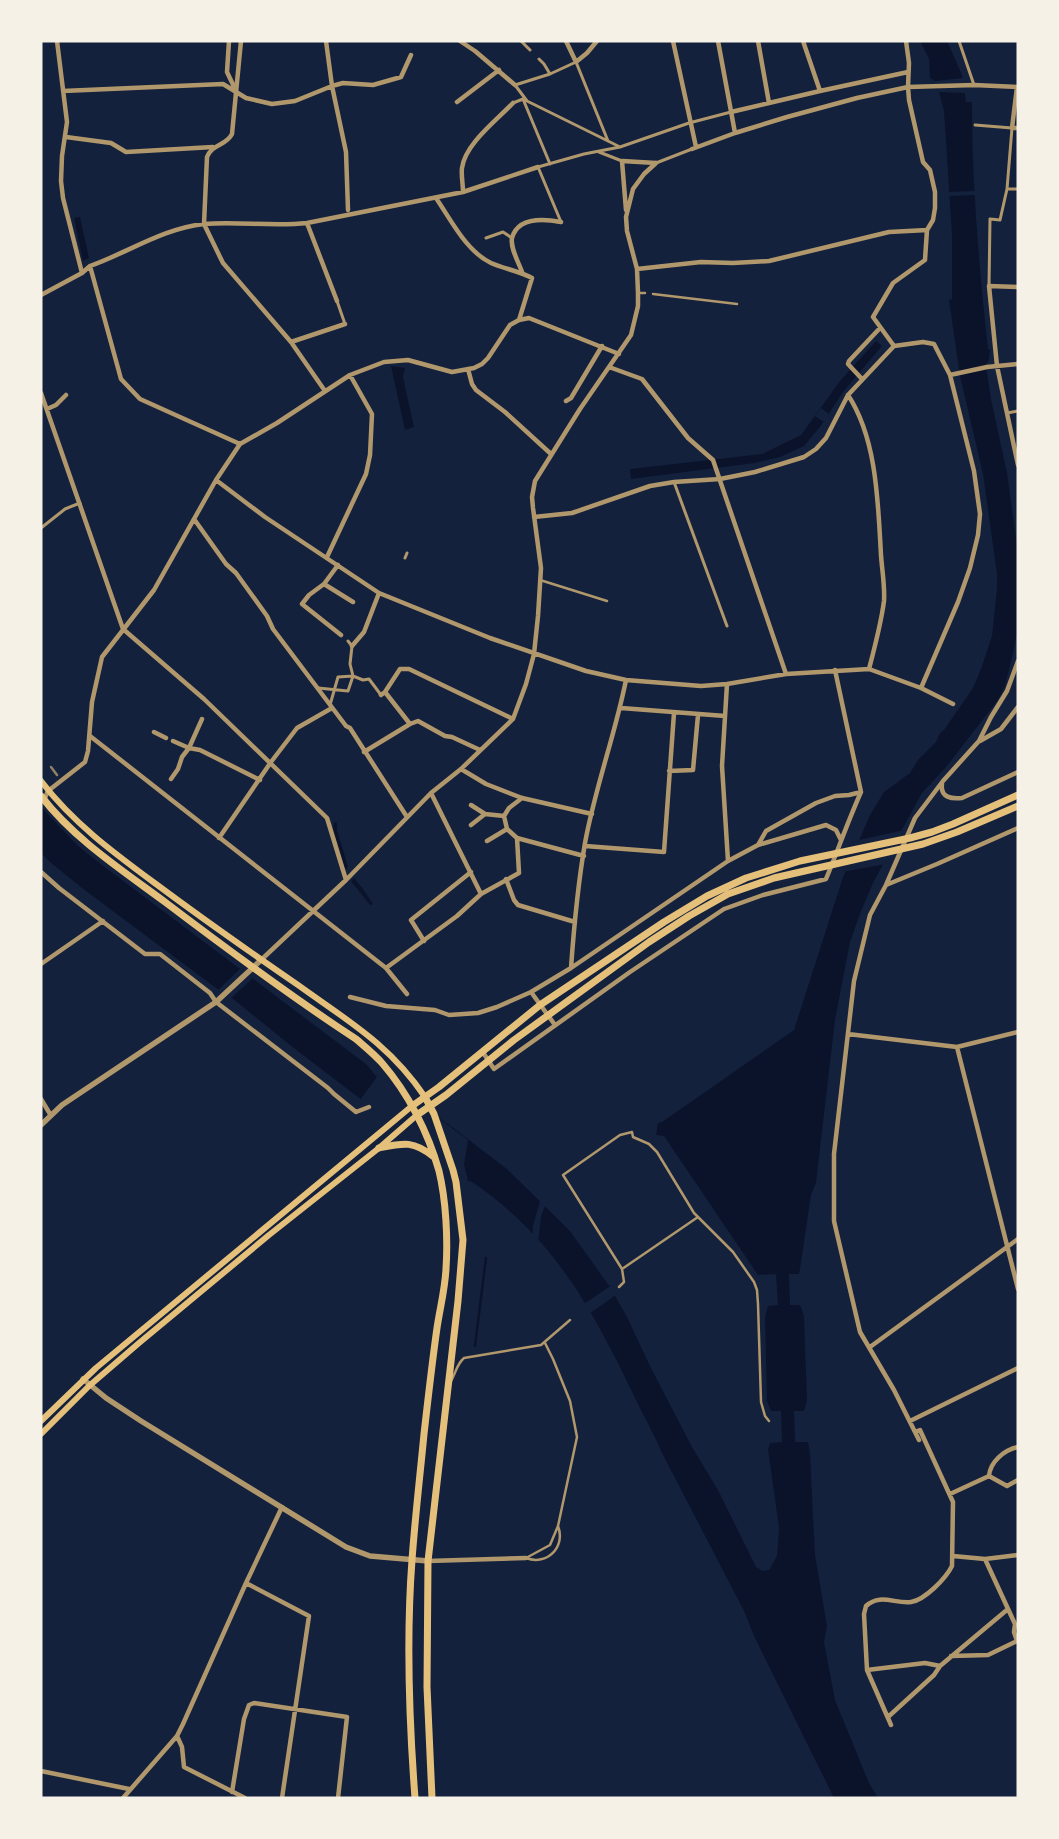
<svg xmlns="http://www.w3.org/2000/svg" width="1059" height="1839" font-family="Mulish,sans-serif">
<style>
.water{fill:#0b132b}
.pier{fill:#14213d}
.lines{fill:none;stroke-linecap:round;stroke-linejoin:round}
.stream{stroke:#0b132b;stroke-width:2.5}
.service{stroke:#b1986c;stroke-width:2.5}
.pedestrian{stroke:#b1986c;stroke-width:3}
.minor{stroke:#b1986c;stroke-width:4.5}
.tertiary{stroke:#b1986c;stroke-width:5.5}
.secondary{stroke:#e5c07b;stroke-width:6}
.primary{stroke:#e5c07b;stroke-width:7}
.rail{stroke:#918062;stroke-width:2.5}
</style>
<rect width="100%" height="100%" fill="#14213d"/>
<path class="water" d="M 920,41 L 947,41 L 962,75 L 966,102 L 972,102 C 972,185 979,267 988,349 L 990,349 L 989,360 L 986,365 L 991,399 L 1007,473 L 1017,545 L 1018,628 L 1013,653 L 1005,686 L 998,700 L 947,766 L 922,793 L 874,881 L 861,911 L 850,942 L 835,1020 L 816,1183 L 811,1195 L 800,1269 L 799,1274 L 789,1274 L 790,1305 L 800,1305 L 804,1316 L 807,1400 L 804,1411 L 794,1411 L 795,1442 L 808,1442 L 810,1453 L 815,1555 L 827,1626 L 824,1642 L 835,1700 L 869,1783 L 878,1798 L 834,1798 L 754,1636 L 744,1611 L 662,1453 C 654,1434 644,1417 635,1398 C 593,1311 555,1238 472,1182 L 468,1181 L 295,1049 L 232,998 L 216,988 L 82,888 L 50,862 L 41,853 L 41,807 L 78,846 L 102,865 L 366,1064 L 375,1075 L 448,1124 L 507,1169 L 570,1231 L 610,1287 L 627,1317 L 650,1366 L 692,1447 L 718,1490 L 756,1567 L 763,1571 L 769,1570 L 777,1556 L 779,1528 L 768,1449 L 770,1443 L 782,1442 L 781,1411 L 771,1411 L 767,1401 L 765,1317 L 768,1306 L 778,1305 L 776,1274 L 758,1275 L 664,1136 L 656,1135 L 658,1123 L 662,1122 L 794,1030 L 843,877 L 870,815 L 884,792 L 910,773 L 918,760 L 936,742 L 940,733 L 944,730 L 973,688 L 981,669 L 992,636 L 997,588 L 997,574 L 983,474 L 960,376 L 949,300 L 952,299 L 952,236 L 944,111 L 939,92 L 930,78 L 929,59 Z
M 80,217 L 89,258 L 83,261 L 74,218 Z
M 876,341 L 882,346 L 843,392 L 820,427 L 804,446 L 780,457 L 755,463 L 631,479 L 630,469 L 762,454 L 801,435 L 840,381 Z
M 391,366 L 405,368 L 403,377 L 414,427 L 405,430 Z
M 334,822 L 337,823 L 337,830 L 348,867 L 345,870 L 333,829 Z
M 354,878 L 363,889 L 373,904 L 370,905 L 351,881 Z"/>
<path class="pier" d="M 930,78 L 935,81 L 963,78 L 966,93 L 939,92 Z
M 977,191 L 977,195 L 946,196 L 946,192 Z
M 821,408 L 829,414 L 824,422 L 815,416 Z
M 904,830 L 886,864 L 842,872 L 855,841 Z
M 241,968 L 253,978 L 230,999 L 217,991 Z
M 367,1064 L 377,1074 L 409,1096 L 468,1140 L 464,1164 L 468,1181 L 360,1100 L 377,1077 Z
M 541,1198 L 546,1203 L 541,1216 L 538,1243 L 533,1238 L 533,1226 Z
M 612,1285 L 617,1294 L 589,1314 L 584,1304 Z"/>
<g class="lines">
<path class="stream" d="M 475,1346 L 486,1258"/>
<path class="service" d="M 638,293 L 645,293
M 653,294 L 737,304
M 540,580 L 607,601
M 622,1269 L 698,1217
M 619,1287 L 624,1282 L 622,1269 L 563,1175 L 620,1135 L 632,1132 L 633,1137 L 649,1144 L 657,1152 L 694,1213 L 733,1252 L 754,1282 L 757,1290 L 758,1304 L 761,1402 L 765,1416 L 769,1421
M 451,1381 C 456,1373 456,1365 464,1358 L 541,1345 L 570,1320
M 526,1558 L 550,1545 L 558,1526 L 577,1437 L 570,1401 L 553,1359 L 545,1343
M 526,1558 C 547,1566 566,1547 558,1526"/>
<path class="pedestrian" d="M 521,41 L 530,50
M 959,41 L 974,85
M 539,59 L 544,64 L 550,74
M 513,103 L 523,99 L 550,164
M 975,125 L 1012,128 L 1007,189 L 1000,220 L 990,219 L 989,286
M 608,141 L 576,62 L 550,74 L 515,85 L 527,101 L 608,141 L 620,147
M 599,152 L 622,161
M 656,163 L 692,149
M 1007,189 L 1018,189
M 561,222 L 538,167 L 584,154 L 620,147 L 689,123 L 731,112
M 486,238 L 503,232 L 512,238
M 337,301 L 345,324
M 1007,413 L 1018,411
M 674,482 L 727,626
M 41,528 L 65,509 L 80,503
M 405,558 L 407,553
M 348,641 L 352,646 L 350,664 L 353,676 L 363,680 L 369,679 L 381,695
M 318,688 L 348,691 L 353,676 L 338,677 L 330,705"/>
<path class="minor" d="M 57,41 L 67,122 L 62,156 L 61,181 L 63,198 L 82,273
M 229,41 L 227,72 L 236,91
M 241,41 L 232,134 C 226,146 212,144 207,157 L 204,224 L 220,257 L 223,263 L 291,342 L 325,391
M 326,41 L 332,86 L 346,152 L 348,210
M 460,41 L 475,51 L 515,85
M 566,41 L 576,62 L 587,53 L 597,41
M 673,41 L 696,147
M 718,41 L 735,133
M 758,41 L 769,103
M 803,41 L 820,91
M 1017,87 L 1012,128 L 1018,128
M 63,91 L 223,84 L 246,98 L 272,104 L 295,101 L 332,86 L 343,83 L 373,85 L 401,77 L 411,55
M 457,102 L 499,70
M 731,112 L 820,91 L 908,72
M 66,137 L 111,143 L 126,152 L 213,147
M 692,149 L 735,133 L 787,117 L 857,98 L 908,87 L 974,85 L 1018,87
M 463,192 C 463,184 461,175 462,168 C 465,144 497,120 513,103
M 436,198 C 451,220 466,251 491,263 C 505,269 519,271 532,278 L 519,320
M 626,210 L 622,161 L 656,163
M 307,223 L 337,301
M 90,266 L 121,379 L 140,399 L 240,444
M 637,269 L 701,262 L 733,263 L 769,261 L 889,232 L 927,230
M 522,272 C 519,263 510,248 512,238 C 518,216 545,219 561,222
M 1018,287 L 989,286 L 997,366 L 1018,465
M 41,295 L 82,273 L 90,266 C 127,253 164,228 204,224 C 238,221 273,227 307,223 L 463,192 L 538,167
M 291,342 L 345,324
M 894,346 L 923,342 L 934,344 L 950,375 L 974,471 L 980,514 L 978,535 L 970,568 L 958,602 L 921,688
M 894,346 L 873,317 L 893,283 L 925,260 L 927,230 L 933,220 L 935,208 L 935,192 L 930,170 L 923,162 L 909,100 L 908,87 L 909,63 L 906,41
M 609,367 L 642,379 L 688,438 L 713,460 L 786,674
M 468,369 L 472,384 L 476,390 L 505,412 L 551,454
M 950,375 L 987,367 L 1018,364
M 862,379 L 848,364 L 849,361 L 880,328
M 41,393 L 123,629 L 204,699 L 327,818 L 346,880
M 848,395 C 877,439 878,503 881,555 C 882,570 885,586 884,601 C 881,624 875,646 869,669
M 566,401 L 571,398 L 602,346
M 47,409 L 56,405 L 66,395
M 216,480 L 265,517 L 379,593 L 490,638 L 586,671 L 626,680 L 701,686 L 727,684 L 786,674 L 869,669 L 921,688 L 953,704
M 534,517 L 572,513 L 650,486 L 674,482 L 720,479 L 755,472 L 804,457 L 816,449 L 826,438 L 848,395 L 894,346
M 194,519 L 226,564 L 236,573 L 267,616 L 273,629 L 346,726 L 350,728 L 407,817
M 327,557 L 366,474 L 370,455 L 372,414 L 350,375
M 338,565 L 324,584 L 309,595 L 302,604 L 341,635
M 324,584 L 353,602
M 352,646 L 364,632 L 379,593
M 835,670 L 861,792
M 727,684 L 722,766 L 728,861
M 385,692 L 400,669 L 409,669 L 513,719
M 381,695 L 385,692 L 410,724
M 621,708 L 725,716
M 154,732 L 166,738
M 90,736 L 386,968 L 407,994
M 173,741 L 189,748 L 200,750 L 260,780
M 980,741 L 1001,729 L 1018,707
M 364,752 L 410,724 L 418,721 L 445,736 L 452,737 L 480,750
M 461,769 L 486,784 L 522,798 L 592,814
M 669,771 L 693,770 L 698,715
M 171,779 L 178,769 L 182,757 L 189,748 L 202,719
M 942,784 C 940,798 952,799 962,798 L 1018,772
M 431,793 L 481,894
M 522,798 L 509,808 L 504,816 L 507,829 L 517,838 L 584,856
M 44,800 L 48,791 L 85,762 L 88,751 L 92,702 L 102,657 L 154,590 L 216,480 L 240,444 L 277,423 L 350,375 L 384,362 L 408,360 L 452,372 L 474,368 L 482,364 L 488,358 L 510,325 L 519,320 L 529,318 L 619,354
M 471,805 L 485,814
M 471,825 L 485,814 L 504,816
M 219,838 L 271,762 L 297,728 L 332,708
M 487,841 L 507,829
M 758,845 L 766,831 L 816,803 L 835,796 L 849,795 L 861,792
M 585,846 L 664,852 L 674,713
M 41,872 L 59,888 L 145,954 L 160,954 L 210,993 L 216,1002 L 328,1088 L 334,1094 L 356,1112 L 369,1107
M 506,879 L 514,900 L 518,905 L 575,922
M 886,885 L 937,864 L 1018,828
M 424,941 L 411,920 L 471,872
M 261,960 L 346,880 L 431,793 L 461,769 L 513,719 L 526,684 L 534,654 L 538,616 L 541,568 L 533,508 L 532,497 L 535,481 L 580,409 L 631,335 L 638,306 L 638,293 L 637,269 L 627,231 L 626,217 L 633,189 L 644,174 L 656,163
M 41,964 L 103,921
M 386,968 L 457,916 L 481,894 L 519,873 L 517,838
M 571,968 C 574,926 578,884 585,843 C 595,788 615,735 626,680
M 531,992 L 555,1025
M 350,997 L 386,1006 L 435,1010 L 449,1015 L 478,1013 L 497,1007 L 531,992 L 571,968 L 728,861 L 758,845 L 826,825 L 836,830 L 841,840
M 848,1034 L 957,1047 L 1018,1032
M 957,1047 L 1018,1289
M 482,1051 L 494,1069 L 630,972 L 724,909 L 763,895 L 826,879 C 838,850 848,821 861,792
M 41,1099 L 50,1114
M 870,1347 L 1018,1239
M 910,1421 L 1018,1368
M 919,1440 L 894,1390 L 860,1332 L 834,1221 L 834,1154 L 854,981 L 870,915 L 886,885 L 915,818 L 943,781 L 979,741 L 991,717 L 1007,691 L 1018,661
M 989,1476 C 990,1462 1004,1450 1018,1447
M 989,1476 L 1007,1486 L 1018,1480
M 950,1494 L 989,1476
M 953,1556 L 985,1559 L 1018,1555
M 428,1561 L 526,1558
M 246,1583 L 309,1616 L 282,1798
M 951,1656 L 988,1655 L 1017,1641 L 1014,1632 L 1015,1624 L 985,1559
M 940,1666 L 1008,1609
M 867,1670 L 925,1663 L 940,1666 L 934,1675 L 888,1717
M 891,1725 L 867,1670 L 864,1614 L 866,1606 C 880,1593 895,1604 911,1602 C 925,1600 946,1578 952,1566 L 953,1502 L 920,1430 L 915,1432
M 177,1736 L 182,1747 L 184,1767 L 245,1798
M 41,1771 L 129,1789
M 232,1792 L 244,1719 L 249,1705 L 254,1703 L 347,1717 L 338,1798
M 123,1798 L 177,1736 L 183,1724 L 246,1583 L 282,1507"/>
<path class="tertiary" d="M 41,1125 L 62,1105 L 216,1002 L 261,960
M 83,1379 L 106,1398 L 141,1421 L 346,1547 L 370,1556 L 428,1561"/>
<path class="secondary" d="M 41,781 C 73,823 114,853 156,884 C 203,919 250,952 298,985 C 348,1021 389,1044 425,1097
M 41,1421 L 96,1368 L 412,1106
M 41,1434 L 89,1386 L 139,1343 L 269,1235 L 379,1148 L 417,1115"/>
<path class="primary" d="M 41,796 C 74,839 122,870 165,902 C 227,949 290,996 356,1039 C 364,1046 374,1054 382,1063 C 408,1093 428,1132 439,1171 C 446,1200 448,1239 446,1269 C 445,1289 440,1308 437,1328 C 432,1363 428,1399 424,1434 C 420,1476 415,1518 412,1560 C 406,1639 409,1719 415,1798
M 425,1097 L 434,1114 L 453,1170 L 456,1182 L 463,1240 L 458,1301 L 428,1561 L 427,1687 L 432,1798
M 412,1106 L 439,1087 L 540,1005 L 664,922 L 707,896 L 746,878 L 800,861 L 910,838 L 932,832 L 953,824 L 1018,795
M 417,1115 L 446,1095 L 514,1040 L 649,942 L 689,916 L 728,894 L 774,878 L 923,844 L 957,832 L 1018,806
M 379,1148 C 403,1143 413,1140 434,1157"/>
<path class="rail" d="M 51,767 L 57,775"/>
</g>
<rect width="1059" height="1839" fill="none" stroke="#f6f1e7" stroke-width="85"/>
</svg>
